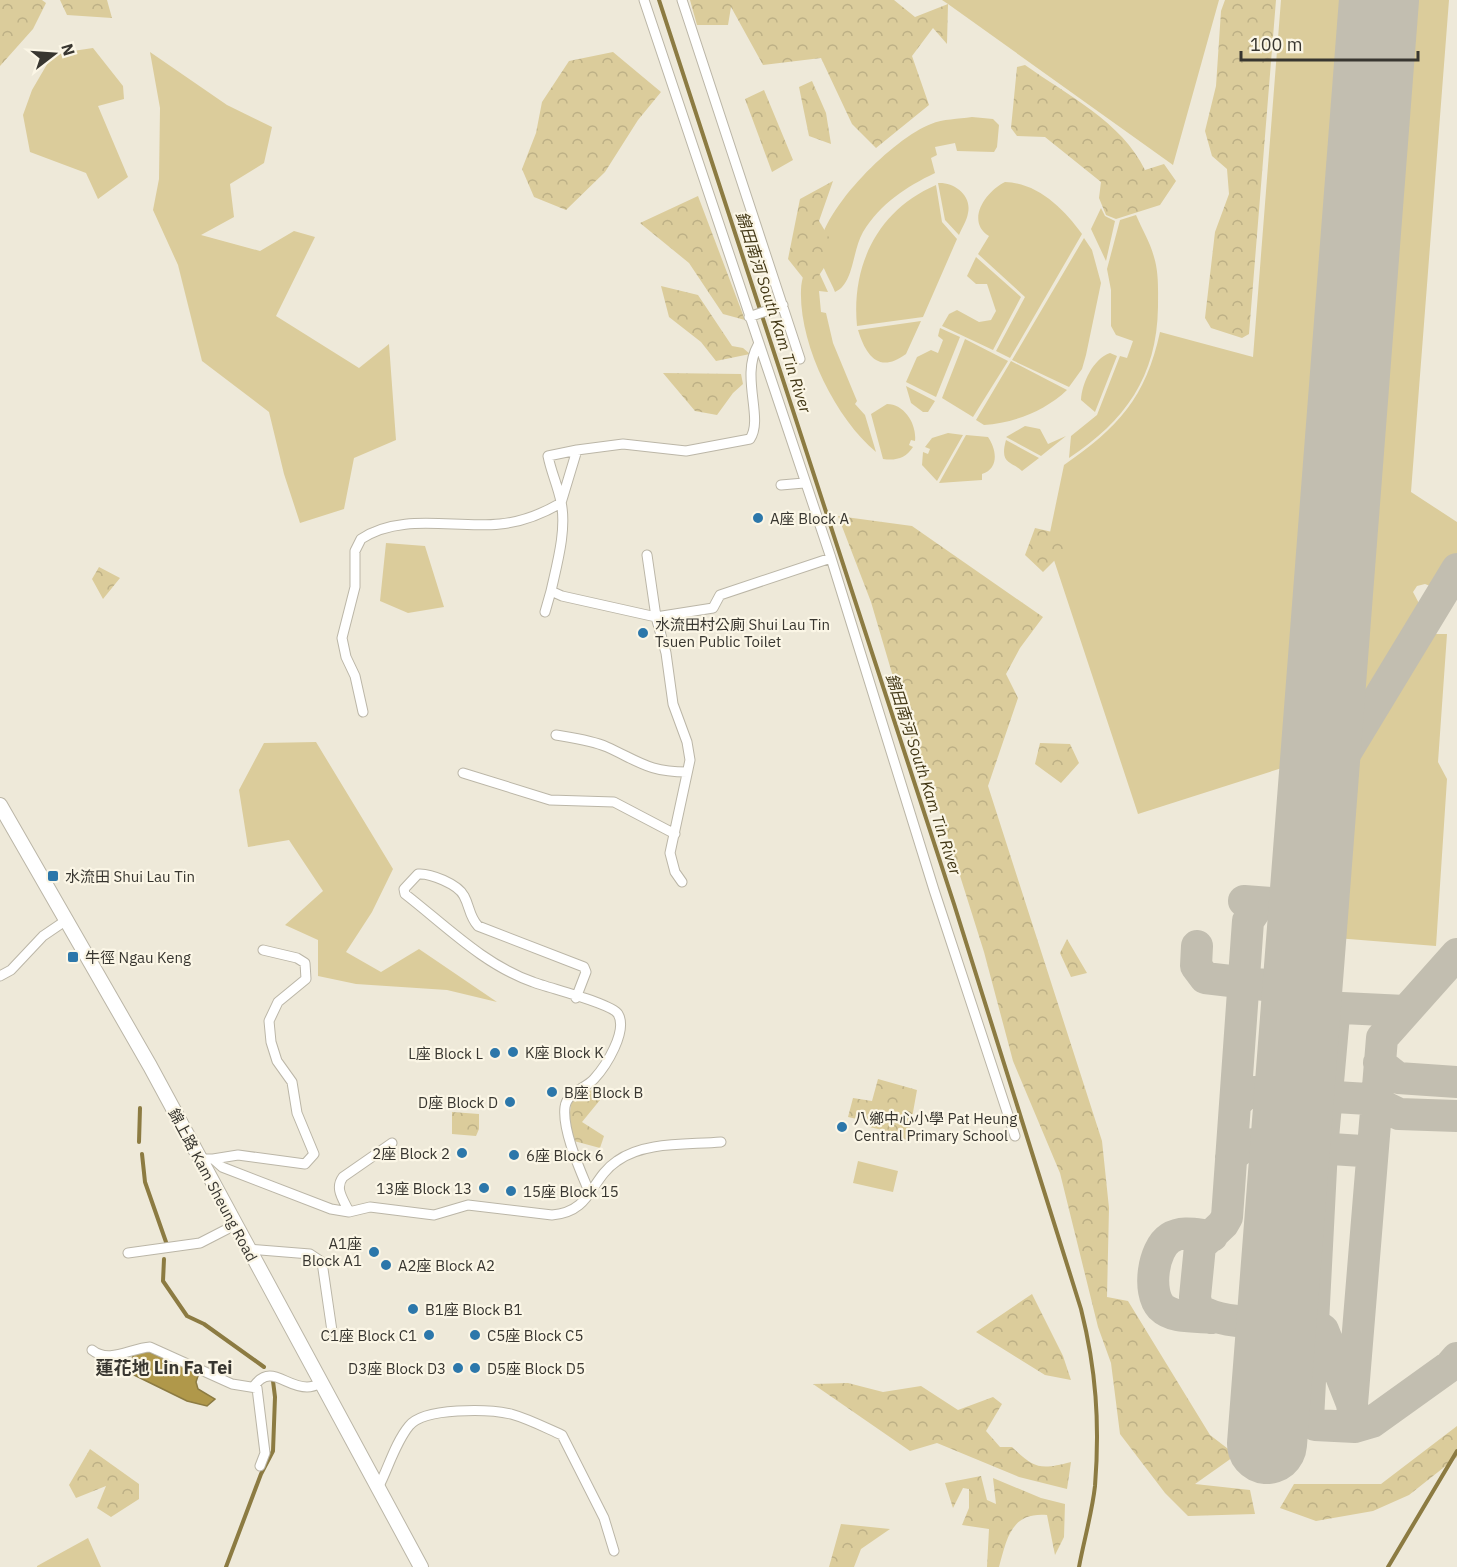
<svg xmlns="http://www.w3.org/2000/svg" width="1457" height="1567" font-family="'IBM Plex Sans','Noto Sans TC',sans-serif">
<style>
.grass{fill:#dbcc9b}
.forest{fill:url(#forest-crowns)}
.water{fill:#b0984a;stroke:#8c7b42;stroke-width:1.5}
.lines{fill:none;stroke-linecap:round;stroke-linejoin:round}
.stream{stroke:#8c7b42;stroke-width:4}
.taxiway{stroke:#c2beb0;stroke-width:32}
.runway{stroke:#c2beb0;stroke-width:80}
.street-casing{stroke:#bbb6a7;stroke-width:11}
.secondary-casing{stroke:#bbb6a7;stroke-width:16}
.street{stroke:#fff;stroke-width:9}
.secondary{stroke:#fff;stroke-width:14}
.poi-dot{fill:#2c77aa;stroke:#fbf6e6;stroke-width:2}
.labels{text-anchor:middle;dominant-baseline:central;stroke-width:4.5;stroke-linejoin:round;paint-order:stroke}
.poi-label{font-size:15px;fill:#383630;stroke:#fbf6e6;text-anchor:start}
.street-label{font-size:15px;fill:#383630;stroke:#fbf6e6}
.water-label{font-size:16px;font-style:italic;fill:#423715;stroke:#fbf6e6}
.quarter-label{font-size:18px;font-weight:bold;fill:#383630;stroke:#fbf6e6}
</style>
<defs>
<pattern id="forest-crowns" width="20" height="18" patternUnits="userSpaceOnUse" patternTransform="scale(1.5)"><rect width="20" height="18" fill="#dbcc9b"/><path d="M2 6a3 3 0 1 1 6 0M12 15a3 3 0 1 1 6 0" fill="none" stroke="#bdb086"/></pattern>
</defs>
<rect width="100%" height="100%" fill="#eee9d9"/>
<path class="grass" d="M 942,0 L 1219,0 L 1173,165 L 948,4 Z
M 1281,0 L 1345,0 L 1285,767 L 1138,814 L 1048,542 L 1064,465 C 1118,428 1146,397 1160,332 L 1253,357 Z
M 1408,0 L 1449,0 L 1411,492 L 1457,522 L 1457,555 L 1438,589 L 1425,584 L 1417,586 L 1413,592 L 1423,611 L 1351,730 Z
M 93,48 L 123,86 L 124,99 L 98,106 L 128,177 L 98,199 L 86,173 L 30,152 L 23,115 L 32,90 L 53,54 Z
M 150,52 L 227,105 L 272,127 L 264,163 L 230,184 L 234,217 L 201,235 L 260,251 L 294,231 L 315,237 L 276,316 L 359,368 L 389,344 L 396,440 L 354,458 L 344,509 L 300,523 L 284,474 L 269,412 L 202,361 L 178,265 L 153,210 L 159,179 L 160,108 Z
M 972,117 L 993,119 L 999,125 L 997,147 L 994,152 L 957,151 L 955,143 L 935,147 L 937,155 L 931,158 L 935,173 C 906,187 881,203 863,232 C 852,251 854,284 835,292 C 831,281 818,261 819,249 C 823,208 894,138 931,124 C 943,119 958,119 972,117 Z
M 1005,182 C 1038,183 1064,209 1082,234 L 1010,358 L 996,351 L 1025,297 L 978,254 L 989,236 C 965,221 986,191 1005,182 Z
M 938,183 C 954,182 972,195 968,213 C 967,220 962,228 959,235 L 945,220 Z
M 936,185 L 942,222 L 957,239 L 923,317 L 857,326 C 851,265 878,210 936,185 Z
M 1101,208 L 1105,216 L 1115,221 L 1106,261 L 1091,229 Z
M 1136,215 C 1142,229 1150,242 1154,257 C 1159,273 1158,291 1158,307 C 1157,377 1125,421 1069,458 L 1071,436 L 1097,415 L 1120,356 L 1127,358 L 1133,341 L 1116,335 L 1111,326 L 1111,290 L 1107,269 L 1120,220 Z
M 1084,238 L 1092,250 L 1101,283 L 1086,355 L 1082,369 L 1069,387 L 1012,360 Z
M 811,255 L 828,292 L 819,291 L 821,312 L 826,313 L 833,343 L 857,401 L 855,404 L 865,415 L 876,452 C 835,418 799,344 801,290 C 801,278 807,266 811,255 Z
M 976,257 L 1021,297 L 993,350 L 942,326 L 949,314 L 957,310 L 979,322 L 991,320 L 996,311 L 987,284 L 976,284 L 967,276 Z
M 921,321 L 906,354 C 879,374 866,356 858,330 Z
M 940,328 L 960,337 L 936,397 L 906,382 L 917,357 L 931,350 L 938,353 L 943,340 L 938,336 Z
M 965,339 L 1008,361 L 973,417 L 942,398 Z
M 1110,353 L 1117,356 L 1095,412 L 1081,400 C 1082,383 1093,359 1110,353 Z
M 1011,361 L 1067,390 C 1045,411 1014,423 984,425 L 976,420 Z
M 906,386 L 935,401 L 928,412 L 923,412 L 911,403 Z
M 887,404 C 905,404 917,425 915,441 L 911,440 L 909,445 L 913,447 C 906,458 896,461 883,459 L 871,414 Z
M 1025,426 L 1040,429 L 1048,444 L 1066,436 L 1041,456 L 1006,437 Z
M 948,433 L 963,435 L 937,481 L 922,465 L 923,452 L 928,454 L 930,449 L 925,447 L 932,438 Z
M 966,435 L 988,437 C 997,450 999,469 982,474 L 982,480 L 939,483 Z
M 1006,440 L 1039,458 L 1022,471 C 1012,461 999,465 1006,440 Z
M 386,543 L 425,546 L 444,607 L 408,613 L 380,601 Z
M 1426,634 L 1447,634 L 1438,762 L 1447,779 L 1436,946 L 1336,938 L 1350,760 Z
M 316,742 L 393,869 L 372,912 L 346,952 L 381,972 L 419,949 L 497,1002 L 447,990 L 356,984 L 318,976 L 318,940 L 285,925 L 323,891 L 289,840 L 248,847 L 239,790 L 264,743 Z
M 858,1161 L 898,1171 L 893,1192 L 853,1183 Z
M 88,1538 L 101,1567 L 37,1567 L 37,1566 Z"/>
<path class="forest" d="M 0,0 L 42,0 L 46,3 L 33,29 L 0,66 Z
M 60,0 L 107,0 L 112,18 L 67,15 Z
M 690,0 L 894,0 L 915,17 L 948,4 L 947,44 L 933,28 L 912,56 L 929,105 L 876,148 L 852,124 L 821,58 L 763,65 L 731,7 L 728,25 L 697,25 Z
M 1225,0 L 1276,0 L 1249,334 L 1242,338 L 1211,328 L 1205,318 L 1215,232 L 1229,194 L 1227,169 L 1212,156 L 1205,131 L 1216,86 L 1221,11 Z
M 613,52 L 661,92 L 638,120 L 605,172 L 566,210 L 534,197 L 522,169 L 536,133 L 542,102 L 569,61 Z
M 1025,65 C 1067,95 1122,122 1145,170 L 1164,164 L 1176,181 L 1160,205 L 1116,219 L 1106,215 L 1099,198 L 1101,182 L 1045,137 L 1017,136 L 1011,128 L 1017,67 Z
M 812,81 L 826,113 L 831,144 L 809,136 L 799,87 Z
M 764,90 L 793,160 L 772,172 L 745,99 Z
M 833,181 L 819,221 L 836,249 L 811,288 L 788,259 L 800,199 Z
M 698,196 L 745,320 L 723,314 L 689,263 L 640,223 Z
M 661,286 L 698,295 L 732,346 L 743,348 L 750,354 L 716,361 L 701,342 L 669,317 Z
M 663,373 L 741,374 L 743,384 L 733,393 L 717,415 L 695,411 Z
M 838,516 L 912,526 L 1043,617 L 1020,648 L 1006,674 L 1018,698 L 988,786 L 1102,1141 L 1109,1208 L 1107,1297 L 1128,1301 L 1210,1435 L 1236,1455 L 1195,1484 L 1250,1490 L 1255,1514 L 1188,1516 L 1165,1493 L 1120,1434 L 1111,1363 L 1098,1327 L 1060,1173 L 1013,1061 L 984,952 L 939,809 L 922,775 L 871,602 Z
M 1035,528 L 1065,535 L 1067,548 L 1043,572 L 1025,555 Z
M 99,567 L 120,578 L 103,599 L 92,579 Z
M 1040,743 L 1070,744 L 1079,763 L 1061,783 L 1035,764 Z
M 1067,939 L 1087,973 L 1071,977 L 1060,953 Z
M 878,1079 L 917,1090 L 908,1140 L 891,1137 L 891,1132 L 865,1126 L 866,1121 L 848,1117 L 853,1098 L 872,1101 Z
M 592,1090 L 600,1100 L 582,1122 L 604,1136 L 600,1148 L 574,1141 L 569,1119 L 572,1098 Z
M 452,1112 L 479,1114 L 479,1129 L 476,1136 L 452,1134 Z
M 1032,1294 L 1063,1356 L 1071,1380 L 1045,1375 L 976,1332 Z
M 848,1383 L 883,1392 L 921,1386 L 958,1410 L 993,1397 L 1002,1404 L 986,1431 L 1000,1447 L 1012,1447 C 1035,1469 1040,1470 1071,1462 L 1067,1489 L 1019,1477 L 937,1443 L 910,1451 L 813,1384 Z
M 1457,1426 L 1457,1457 L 1409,1495 L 1373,1511 L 1316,1521 L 1280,1508 L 1294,1484 L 1381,1484 Z
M 90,1449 L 139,1484 L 139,1499 L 111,1517 L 97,1508 L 106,1486 L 76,1498 L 69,1485 Z
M 981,1476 L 987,1500 L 996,1504 L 993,1478 L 1041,1498 L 1065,1504 L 1064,1537 L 1055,1555 L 1047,1515 C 1011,1512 1007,1538 999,1567 L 987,1567 L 989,1529 L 962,1525 L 969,1508 L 969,1489 L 963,1488 L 953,1508 L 945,1483 Z
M 841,1524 L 890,1529 L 861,1549 L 854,1567 L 829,1567 Z"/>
<path class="water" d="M 147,1351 L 199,1373 L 196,1382 L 198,1389 L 215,1399 L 207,1406 L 187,1401 L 128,1372 L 134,1353 Z"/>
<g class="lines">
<path class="stream" d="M 659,0 L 954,904 L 1081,1309 C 1096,1369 1100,1423 1095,1486 C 1092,1513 1084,1540 1079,1567
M 139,1142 L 140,1108
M 142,1154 L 145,1182 L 166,1242
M 164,1259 L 163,1281 L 187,1316 L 204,1324 L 264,1367
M 226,1567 L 261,1474 L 273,1451 L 275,1397 L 273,1381
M 1388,1567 L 1457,1451"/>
<path class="taxiway" d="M 1317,800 L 1457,569
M 1244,901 L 1309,906
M 1264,904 L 1258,906 L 1248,921 L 1227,1217 L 1223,1224 L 1200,1246 L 1195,1297 L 1197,1309 C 1214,1319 1241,1324 1261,1320 C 1287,1315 1300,1311 1323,1330 L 1352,1404
M 1197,946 L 1196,966 L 1205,978 L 1265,985
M 1457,954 L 1382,1038 L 1352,1404 L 1355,1427 L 1372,1422 L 1450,1366 L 1457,1358
M 1379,1063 L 1398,1078 L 1457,1082
M 1368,1099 L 1399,1114 L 1457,1116
M 1235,1104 L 1244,1095 L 1254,1092 L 1368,1099 L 1377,1093
M 1231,1157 L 1244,1146 L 1253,1144 L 1362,1151 L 1372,1147
M 1284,1228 L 1310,1295
M 1211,1318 C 1195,1316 1173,1319 1161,1307 C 1147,1292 1153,1249 1170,1238 C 1183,1230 1198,1235 1212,1236
M 1355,1427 L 1315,1425 L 1308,1420 L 1322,1149 L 1334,1015 L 1342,1008 L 1405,1011"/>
<path class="runway" d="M 1267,1444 L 1379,0"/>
<g class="street-casing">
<path id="street" d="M 644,0 L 831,558 L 934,890 L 1015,1136
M 682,0 L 800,359
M 749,317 L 783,305
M 577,450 L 548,456 C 551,472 558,486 561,502 C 567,529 557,564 551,591 L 562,596 L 656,617 L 713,608 L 720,595 L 831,558
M 781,485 L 804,483
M 647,555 L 656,617 L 666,653 L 673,704 L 687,742 L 690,760 L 670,853 L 675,872 L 682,882
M 545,612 L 551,591
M 363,712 L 355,676 L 346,657 L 342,638 L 355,587 L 355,551 L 361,539 C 402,512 455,529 500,524 C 522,522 542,514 561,503 L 577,450 L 623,444 L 686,451 L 750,439 C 764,418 740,377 758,345
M 556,735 C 574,738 591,740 607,747 C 640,762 649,772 687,772
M 463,773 L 550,800 L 614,802 L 675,834
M 0,976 L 11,970 L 43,936 L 68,919
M 576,998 L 586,972 L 584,967 L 478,926 C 469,916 470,907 464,896 C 458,884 430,873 418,874 L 404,889 L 405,894 C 445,925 484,965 533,982 C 548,988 611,1003 618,1014 C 628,1031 606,1066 594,1079 C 585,1089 567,1092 565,1107 C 562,1131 581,1172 590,1194
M 200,1159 L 213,1159 L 222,1167 L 331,1209 L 349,1212 L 370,1207 L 434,1215 L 468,1205 L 552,1215 C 592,1212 590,1179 617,1161 C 644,1141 689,1145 721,1142
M 213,1159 L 238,1155 L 305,1164 L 314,1154 L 297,1113 L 292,1082 L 277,1061 L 271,1042 L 269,1021 L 278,1002 L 306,979 L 305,963 L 297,958 L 263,950
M 349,1212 C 344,1200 334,1189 343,1177 L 392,1143
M 248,1249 L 310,1254 L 322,1262 L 332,1331
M 128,1253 L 200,1243 L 235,1225
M 92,1350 C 109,1364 131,1348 150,1347 L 232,1384 L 257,1388 L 265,1453 L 260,1466
M 254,1386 C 271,1363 285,1387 307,1387 C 311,1387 317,1385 321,1383
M 378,1488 C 388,1469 395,1443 409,1426 C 424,1407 489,1409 511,1414 C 529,1419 546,1428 562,1435 L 604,1518 L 614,1551"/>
</g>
<g class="secondary-casing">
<path id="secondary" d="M 0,805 L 150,1066 L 421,1567"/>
</g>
<use href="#street" class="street"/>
<use href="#secondary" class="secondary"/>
</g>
<g class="poi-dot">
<circle cx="758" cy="518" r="6"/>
<circle cx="643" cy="633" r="6"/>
<rect x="47" y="870" width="12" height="12" rx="3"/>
<rect x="67" y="951" width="12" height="12" rx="3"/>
<circle cx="513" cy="1052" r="6"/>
<circle cx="495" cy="1053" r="6"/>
<circle cx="552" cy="1092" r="6"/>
<circle cx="510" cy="1102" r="6"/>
<circle cx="842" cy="1127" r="6"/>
<circle cx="462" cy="1153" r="6"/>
<circle cx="514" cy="1155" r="6"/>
<circle cx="484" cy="1188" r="6"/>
<circle cx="511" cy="1191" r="6"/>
<circle cx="374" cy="1252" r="6"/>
<circle cx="386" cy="1265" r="6"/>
<circle cx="413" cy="1309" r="6"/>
<circle cx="429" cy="1335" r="6"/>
<circle cx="475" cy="1335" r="6"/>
<circle cx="458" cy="1368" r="6"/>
<circle cx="475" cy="1368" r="6"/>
</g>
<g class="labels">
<g class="poi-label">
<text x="770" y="518">A座 Block A</text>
<text x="655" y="624">水流田村公廁 Shui Lau Tin<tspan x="655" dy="17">Tsuen Public Toilet</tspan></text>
<text x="65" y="876">水流田 Shui Lau Tin</text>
<text x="85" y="957">牛徑 Ngau Keng</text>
<text x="525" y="1052">K座 Block K</text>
<text x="483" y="1053" text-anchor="end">L座 Block L</text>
<text x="564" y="1092">B座 Block B</text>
<text x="498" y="1102" text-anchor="end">D座 Block D</text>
<text x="854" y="1118">八鄉中心小學 Pat Heung<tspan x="854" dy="17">Central Primary School</tspan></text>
<text x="450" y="1153" text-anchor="end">2座 Block 2</text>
<text x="526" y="1155">6座 Block 6</text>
<text x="472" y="1188" text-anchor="end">13座 Block 13</text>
<text x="523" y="1191">15座 Block 15</text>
<text x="362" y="1243" text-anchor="end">A1座<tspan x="362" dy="17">Block A1</tspan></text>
<text x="398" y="1265">A2座 Block A2</text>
<text x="425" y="1309">B1座 Block B1</text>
<text x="417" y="1335" text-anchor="end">C1座 Block C1</text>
<text x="487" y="1335">C5座 Block C5</text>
<text x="446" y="1368" text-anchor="end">D3座 Block D3</text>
<text x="487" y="1368">D5座 Block D5</text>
</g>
<g class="street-label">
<text transform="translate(213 1185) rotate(62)">錦上路 Kam Sheung Road</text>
</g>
<g class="water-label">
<text transform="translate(774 312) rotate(72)">錦田南河 South Kam Tin River</text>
<text transform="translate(924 774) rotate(72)">錦田南河 South Kam Tin River</text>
</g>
<g class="quarter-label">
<text x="164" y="1367">蓮花地 Lin Fa Tei</text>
</g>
</g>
<g transform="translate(54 54) rotate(73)" stroke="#fbf6e6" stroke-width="4.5" paint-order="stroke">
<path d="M0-4.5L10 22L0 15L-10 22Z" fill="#383630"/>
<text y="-9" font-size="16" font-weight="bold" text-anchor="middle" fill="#383630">N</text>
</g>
<path d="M1241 51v9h177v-9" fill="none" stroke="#383630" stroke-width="3"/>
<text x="1250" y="51" font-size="18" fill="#383630" stroke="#fbf6e6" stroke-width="4.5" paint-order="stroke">100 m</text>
</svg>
